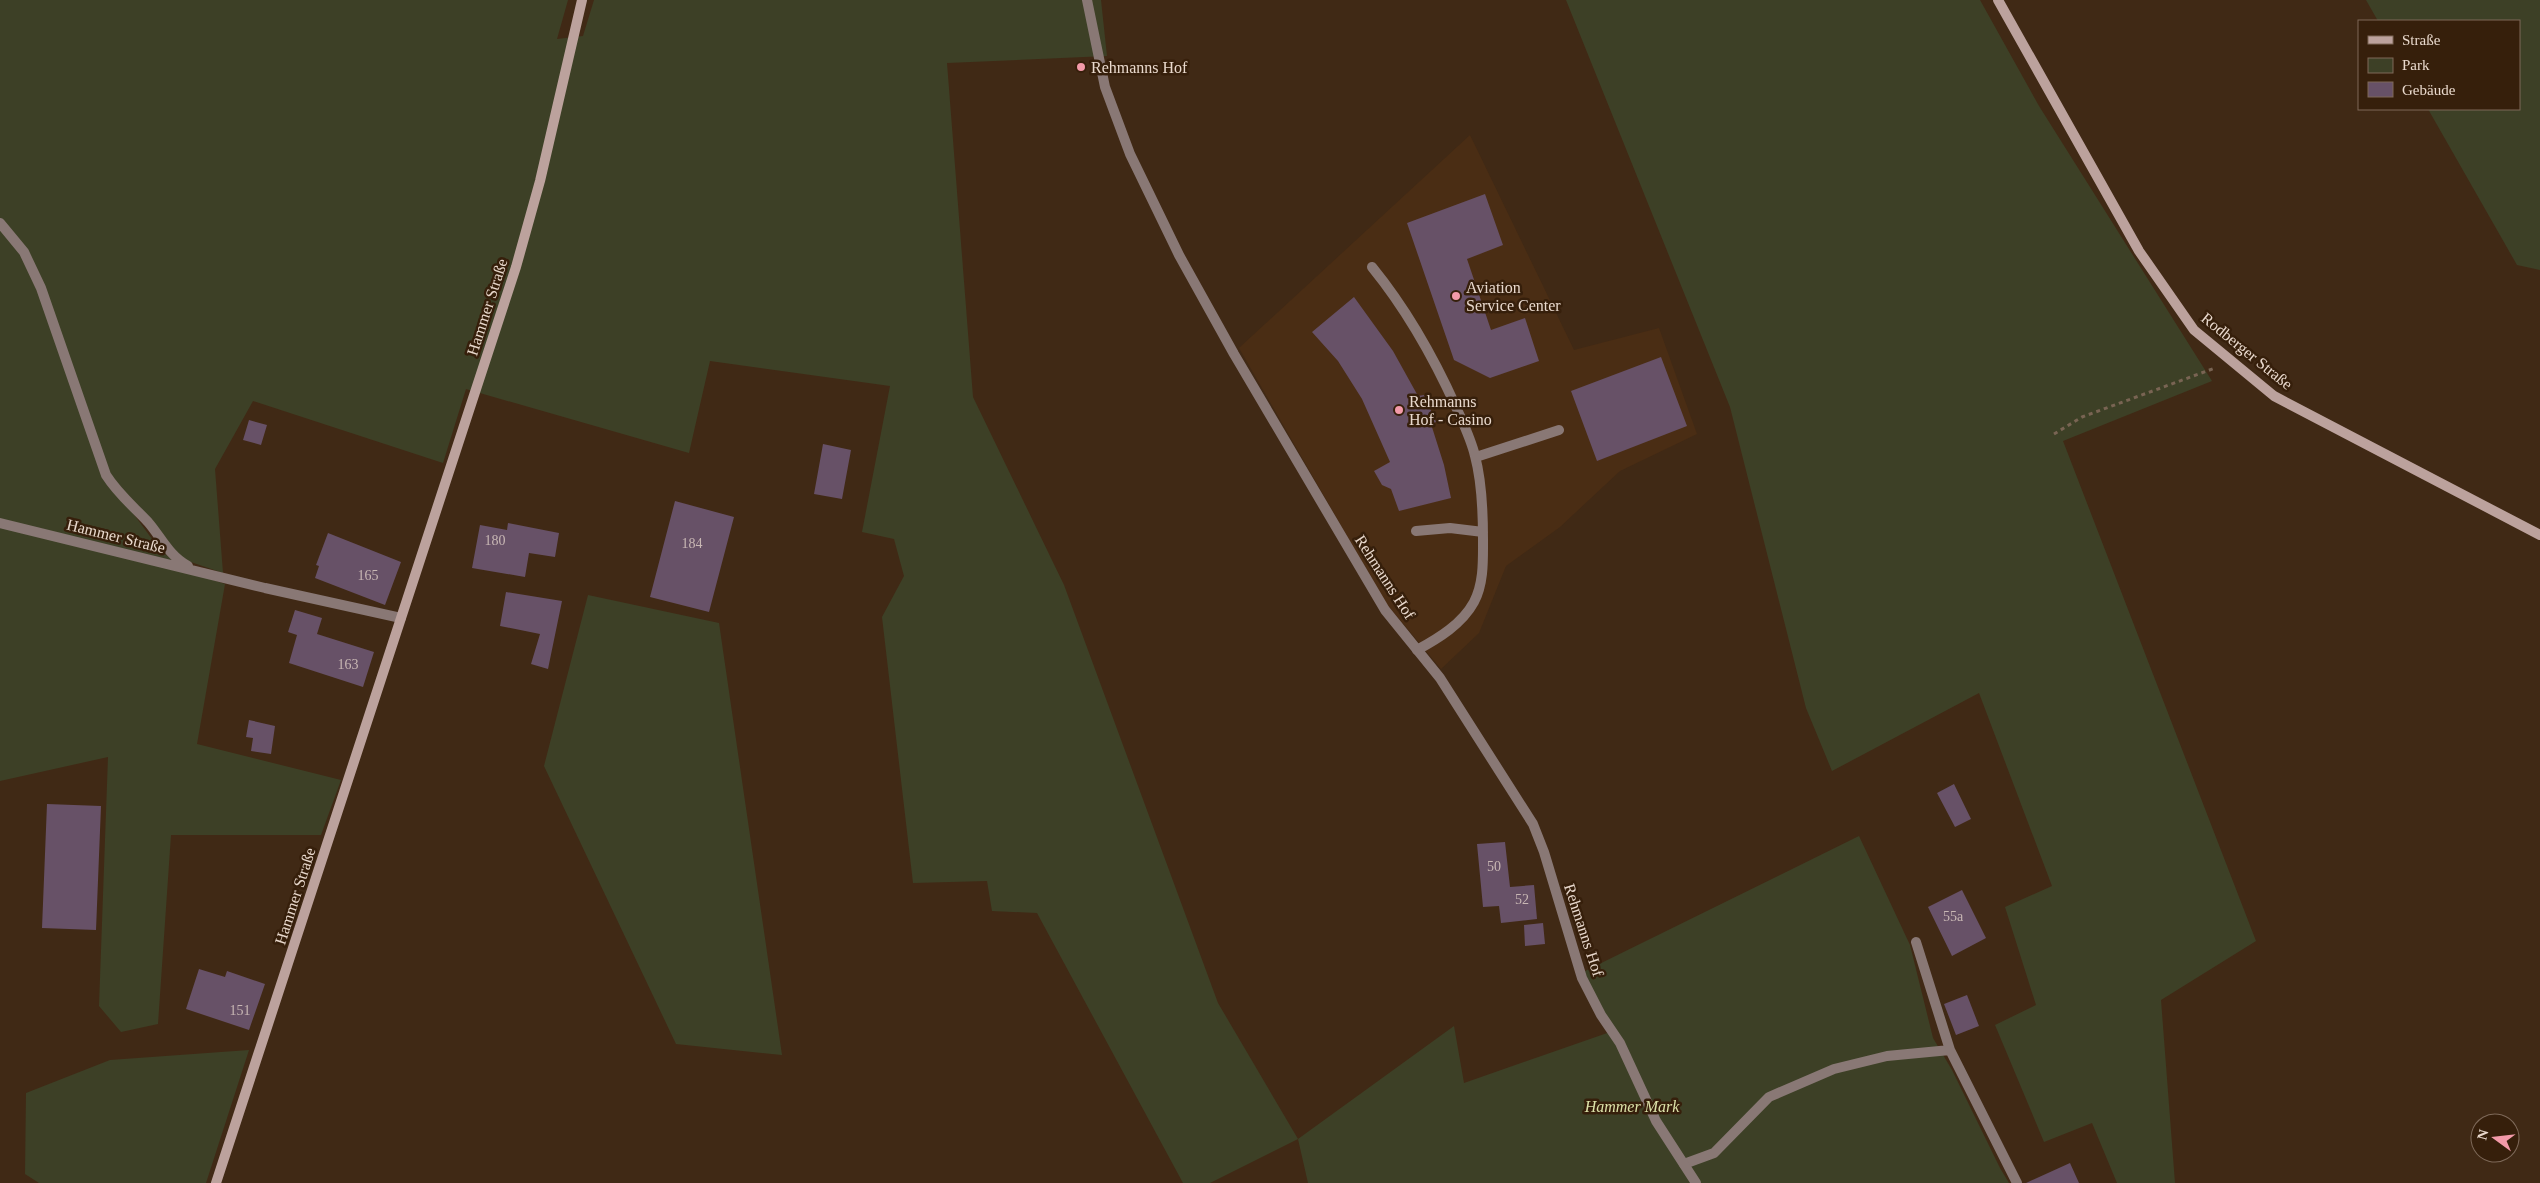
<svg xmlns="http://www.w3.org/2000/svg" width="2540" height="1183" font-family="'Times New Roman',serif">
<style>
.built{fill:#4a2d14}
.green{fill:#3d4026}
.building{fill:#675167}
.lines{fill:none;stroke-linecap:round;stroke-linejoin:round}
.path{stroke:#796453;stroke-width:3;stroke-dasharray:4 4;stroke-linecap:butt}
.lane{stroke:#897875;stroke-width:10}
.street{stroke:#897875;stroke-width:10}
.secondary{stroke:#bca29d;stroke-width:10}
.poi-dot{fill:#f39aa9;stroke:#361f0b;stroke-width:2}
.labels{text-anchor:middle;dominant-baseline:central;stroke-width:5;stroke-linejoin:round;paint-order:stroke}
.number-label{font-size:14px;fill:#c8b7b4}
.poi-label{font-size:16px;fill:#e9d9cd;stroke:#361f0b;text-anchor:start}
.street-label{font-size:16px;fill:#e9d9cd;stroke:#361f0b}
.park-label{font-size:16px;font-style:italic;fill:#dbe1a8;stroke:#361f0b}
</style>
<rect width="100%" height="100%" fill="#402915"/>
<path class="built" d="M 1470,135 L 1574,350 L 1659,328 L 1697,434 L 1620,471 L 1560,527 L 1506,566 L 1479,633 L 1441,669 L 1385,602 L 1239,348 Z"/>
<path class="green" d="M 0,0 L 568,0 L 557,39 L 583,36 L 594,0 L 1101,0 L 1107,56 L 947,63 L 973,397 L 1064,585 L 1218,1003 L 1298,1139 L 1454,1026 L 1464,1083 L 1613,1031 L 1583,972 L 1859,836 L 1910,945 L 1933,1038 L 1952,1070 L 2000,1168 L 2009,1183 L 1308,1183 L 1298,1139 L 1210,1183 L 1183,1183 L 1037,913 L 992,911 L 987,881 L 913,883 L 882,617 L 904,576 L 894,539 L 862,532 L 890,386 L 710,361 L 689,453 L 466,389 L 443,463 L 253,401 L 215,469 L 223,573 L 185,560 L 130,509 L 160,550 L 186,571 L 225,584 L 197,744 L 341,780 L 321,835 L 171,835 L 158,1024 L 121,1032 L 99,1006 L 108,757 L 0,781 Z
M 1566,0 L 1980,0 L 2039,106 L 2212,381 L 2063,441 L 2256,941 L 2161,1000 L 2175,1183 L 2117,1183 L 2092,1123 L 2044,1142 L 1995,1025 L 2036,1005 L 2005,907 L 2052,886 L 1979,693 L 1832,771 L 1806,708 L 1730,407 Z
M 2366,0 L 2540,0 L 2540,270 L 2517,265 L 2428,109 L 2519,109 L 2519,21 L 2378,21 Z
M 588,595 L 719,623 L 782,1055 L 676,1044 L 544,766 Z
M 249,1050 L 206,1183 L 39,1183 L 25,1174 L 26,1093 L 110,1060 Z"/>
<path class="building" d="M 1485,194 L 1503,245 L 1467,259 L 1491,330 L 1525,318 L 1539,361 L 1490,378 L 1454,360 L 1407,223 Z
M 1354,297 L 1393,351 L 1418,396 L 1424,395 L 1436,422 L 1431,424 L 1444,465 L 1451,498 L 1399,511 L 1391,489 L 1382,485 L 1374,471 L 1390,462 L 1362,399 L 1338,361 L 1312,332 Z
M 1661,357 L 1687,426 L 1597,461 L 1571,391 Z
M 249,420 L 267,425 L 261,445 L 243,440 Z
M 823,444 L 851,450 L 842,499 L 814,494 Z
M 675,501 L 734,517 L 709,612 L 650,597 Z
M 508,523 L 559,533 L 555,557 L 529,553 L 525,577 L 472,568 L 480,525 L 507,530 Z
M 328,533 L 401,562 L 385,605 L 315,578 L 319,566 L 316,565 Z
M 506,592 L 562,601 L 548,669 L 531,664 L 540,634 L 500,626 Z
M 295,610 L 322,618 L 317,634 L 374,652 L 363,687 L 289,663 L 297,635 L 288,632 Z
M 249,720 L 275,726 L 271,754 L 251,751 L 253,738 L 246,737 Z
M 1954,784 L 1971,819 L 1955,827 L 1937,793 Z
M 47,804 L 101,806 L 96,930 L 42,928 Z
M 1505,842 L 1510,887 L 1534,885 L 1537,919 L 1501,923 L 1499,906 L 1483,907 L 1477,844 Z
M 1962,890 L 1986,938 L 1952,956 L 1928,907 Z
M 1543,923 L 1545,944 L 1525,946 L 1524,925 Z
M 199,969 L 225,977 L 227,971 L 265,984 L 249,1030 L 186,1009 Z
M 1967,995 L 1979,1026 L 1956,1035 L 1944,1004 Z
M 2070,1163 L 2079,1183 L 2026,1183 Z"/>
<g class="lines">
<path class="path" d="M 2054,434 L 2082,417 L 2215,368"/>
<path class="lane" d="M 0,223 L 24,252 L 41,288 L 106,475 C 118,494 133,506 148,522 C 161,537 169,556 188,566
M 1372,267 C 1407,310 1433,356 1456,407 C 1463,423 1471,439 1475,456 C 1482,482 1483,512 1483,539 C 1483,560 1484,583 1474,602 C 1462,624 1439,638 1417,650
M 1476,457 L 1559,430
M 0,523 L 265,588 L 401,618
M 1416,531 L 1450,528 L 1483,532
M 1916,942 L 1950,1050
M 1684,1164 L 1714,1153 L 1769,1097 L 1834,1069 L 1887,1056 L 1950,1050 L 2017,1183"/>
<path class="street" d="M 1087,0 L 1105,87 L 1130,154 L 1179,255 L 1234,354 L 1385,610 L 1440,678 L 1533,824 L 1544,852 L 1582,978 L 1601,1015 L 1620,1043 L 1656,1121 L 1696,1183"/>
<path class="secondary" d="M 1998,0 L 2139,251 L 2194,330 L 2274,396 L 2540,535
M 216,1183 L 516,267 L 540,181 L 582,0"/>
</g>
<g class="poi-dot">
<circle cx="1081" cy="67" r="5"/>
<circle cx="1456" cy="296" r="5"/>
<circle cx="1399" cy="410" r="5"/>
</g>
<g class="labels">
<g class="number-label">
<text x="495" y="540">180</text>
<text x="692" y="543">184</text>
<text x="368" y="575">165</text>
<text x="348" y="664">163</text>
<text x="1494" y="866">50</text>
<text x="1522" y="899">52</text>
<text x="1953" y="916">55a</text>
<text x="240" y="1010">151</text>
</g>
<g class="poi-label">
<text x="1091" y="67">Rehmanns Hof</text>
<text x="1466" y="287">Aviation<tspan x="1466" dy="18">Service Center</tspan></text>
<text x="1409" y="401">Rehmanns<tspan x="1409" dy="18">Hof - Casino</tspan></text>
</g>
<g class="street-label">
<text transform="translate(487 307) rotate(-72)">Hammer Straße</text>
<text transform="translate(2247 351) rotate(39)">Rodberger Straße</text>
<text transform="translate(116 536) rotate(14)">Hammer Straße</text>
<text transform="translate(1385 577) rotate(57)">Rehmanns Hof</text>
<text transform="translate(295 896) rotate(-72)">Hammer Straße</text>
<text transform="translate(1584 930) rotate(72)">Rehmanns Hof</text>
</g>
<g class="park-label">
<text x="1632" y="1106">Hammer Mark</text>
</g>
</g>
<rect x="2358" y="20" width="162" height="90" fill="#361f0b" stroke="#7e6959"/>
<rect x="2368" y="36" width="25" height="8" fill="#bca29d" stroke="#7e6959"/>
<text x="2402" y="45" font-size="15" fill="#e9d9cd">Straße</text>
<rect x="2368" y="58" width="25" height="15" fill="#3d4026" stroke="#7e6959"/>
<text x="2402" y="70" font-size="15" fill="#e9d9cd">Park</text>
<rect x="2368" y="82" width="25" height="15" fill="#675167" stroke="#7e6959"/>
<text x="2402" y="95" font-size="15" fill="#e9d9cd">Gebäude</text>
<g transform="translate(2495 1138) rotate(285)"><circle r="24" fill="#361f0b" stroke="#7e6959"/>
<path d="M0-4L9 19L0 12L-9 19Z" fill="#f39aa9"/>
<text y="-8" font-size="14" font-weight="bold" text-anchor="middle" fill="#e9d9cd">N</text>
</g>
</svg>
